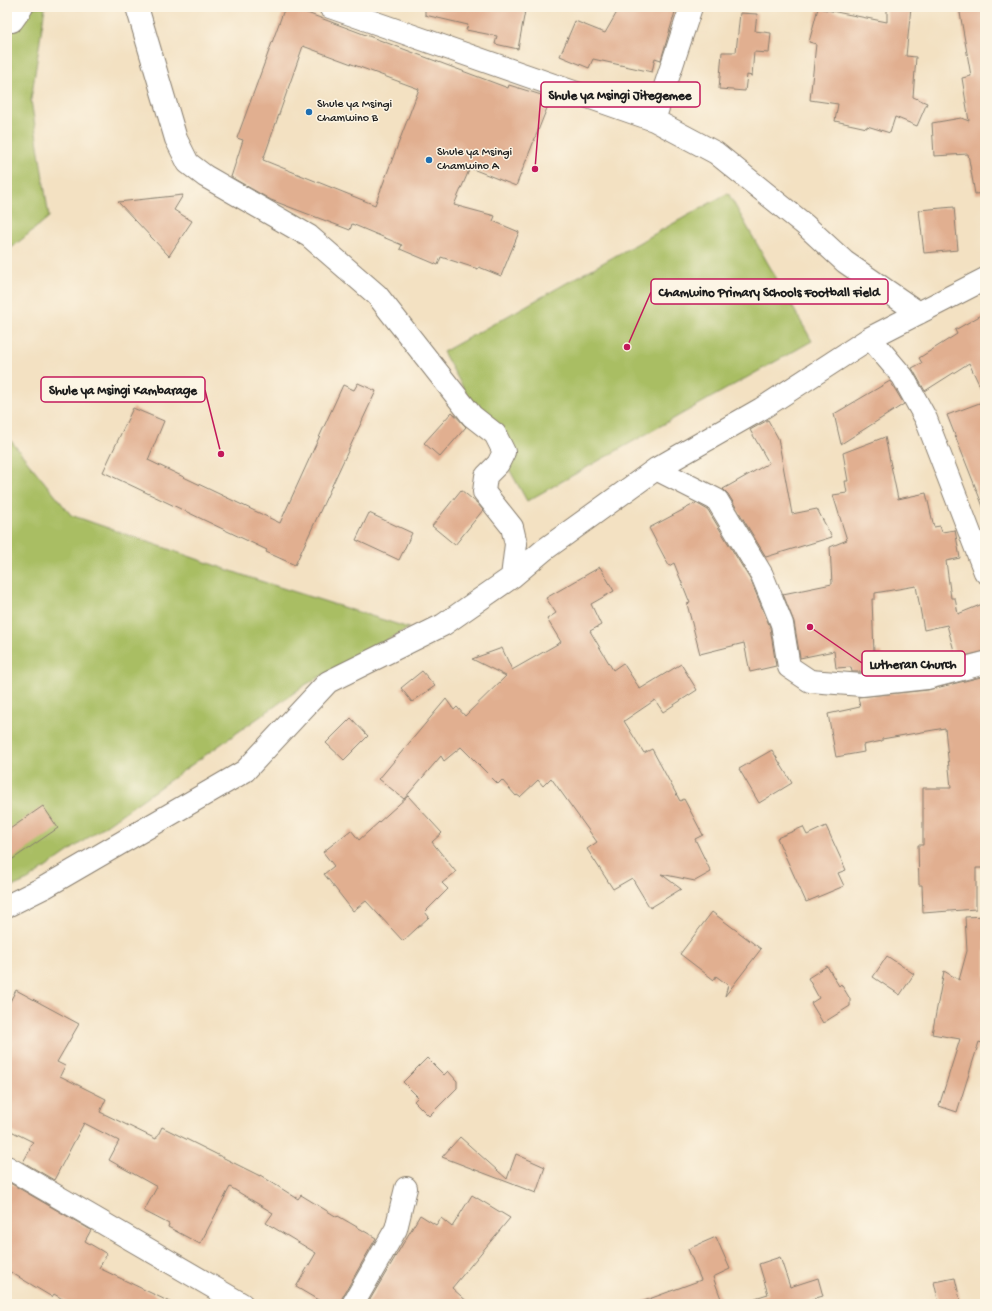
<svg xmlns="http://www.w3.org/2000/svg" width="992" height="1311" font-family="'Gochi Hand',sans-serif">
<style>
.green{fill:#a9be63;stroke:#626d40}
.building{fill:#e1af90;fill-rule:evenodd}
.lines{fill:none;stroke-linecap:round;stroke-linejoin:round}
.street-casing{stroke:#887e6f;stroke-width:24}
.street{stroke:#fff;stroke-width:22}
.poi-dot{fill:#1f6fb2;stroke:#fcf5e5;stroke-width:1.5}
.labels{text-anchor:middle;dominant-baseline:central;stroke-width:3;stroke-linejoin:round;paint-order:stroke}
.poi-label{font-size:12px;fill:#1c1c1c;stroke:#fcf5e5;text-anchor:start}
.leader{fill:none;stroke:#c2185b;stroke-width:1.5}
.callout-dot{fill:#c2185b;stroke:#fcf5e5;stroke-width:1.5}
.callout{fill:#fcf5e5;stroke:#c2185b;stroke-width:1.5}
.callout-label{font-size:13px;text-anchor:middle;font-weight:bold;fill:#1c1c1c}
</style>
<rect width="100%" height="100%" fill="#fcf5e5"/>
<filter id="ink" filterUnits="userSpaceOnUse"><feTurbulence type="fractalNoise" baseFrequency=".025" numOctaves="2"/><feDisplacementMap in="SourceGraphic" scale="8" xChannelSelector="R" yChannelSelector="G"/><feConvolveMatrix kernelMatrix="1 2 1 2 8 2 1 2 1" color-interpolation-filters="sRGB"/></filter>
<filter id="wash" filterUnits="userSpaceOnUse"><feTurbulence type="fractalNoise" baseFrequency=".012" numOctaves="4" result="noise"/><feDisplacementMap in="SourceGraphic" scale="16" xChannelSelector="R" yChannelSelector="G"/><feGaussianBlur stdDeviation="0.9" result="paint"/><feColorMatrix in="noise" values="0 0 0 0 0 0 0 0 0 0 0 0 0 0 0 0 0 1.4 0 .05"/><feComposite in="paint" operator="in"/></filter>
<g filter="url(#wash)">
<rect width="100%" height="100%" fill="#f3e1c2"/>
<path class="green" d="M 7,7 L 45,7 L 31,100 L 49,217 L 9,250 L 7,261 Z
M 728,193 L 812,341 L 527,501 L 443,352 Z
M 7,436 L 71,515 L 254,579 L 409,628 L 305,685 L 28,880 L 7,889 Z"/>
<g id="blocks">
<path class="building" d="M 285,7 L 291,7 L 508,88 L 509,85 L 551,98 L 516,186 L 470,168 L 454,205 L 495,216 L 493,221 L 519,232 L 501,276 L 479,267 L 478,269 L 441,257 L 438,265 L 400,249 L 402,245 L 352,224 L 350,230 L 271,200 L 231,177 L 243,140 L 237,138 ZM 303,46 L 419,89 L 375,205 L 263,160 Z
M 425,7 L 508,7 L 525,11 L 518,49 L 495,44 L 497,36 L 466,30 L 468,25 L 425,15 Z
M 620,7 L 658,7 L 675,12 L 661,60 L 655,58 L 652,72 L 593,59 L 589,68 L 560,56 L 575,21 L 605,33 Z
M 887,7 L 911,7 L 906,56 L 916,57 L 913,97 L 927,103 L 917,126 L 895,117 L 890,133 L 867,126 L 867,128 L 835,121 L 838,104 L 810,100 L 816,44 L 809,42 L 818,8 L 841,13 L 887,22 Z
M 959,7 L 985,7 L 985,193 L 975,194 L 968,154 L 934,156 L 932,123 L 961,118 L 969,121 L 962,78 L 971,76 Z
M 740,13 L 757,14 L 755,31 L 771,33 L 769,53 L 754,52 L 752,76 L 747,75 L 745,91 L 719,89 L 722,52 L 736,52 Z
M 183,195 L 174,210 L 192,221 L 169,256 L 118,202 Z
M 954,207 L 958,250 L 924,253 L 919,210 Z
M 985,313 L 985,397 L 969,363 L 925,391 L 912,368 L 922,363 L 919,358 L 957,334 L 955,330 Z
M 890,381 L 904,404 L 841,444 L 834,414 Z
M 358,383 L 376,391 L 295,565 L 266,552 L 267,550 L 103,472 L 133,408 L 164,421 L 148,460 L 280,523 L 343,385 L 354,390 Z
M 985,401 L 985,508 L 984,509 L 947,415 Z
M 452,412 L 466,427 L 440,457 L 424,443 Z
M 768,420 L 778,438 L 792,514 L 817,509 L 832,537 L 766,557 L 728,494 L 723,489 L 769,463 L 750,430 Z
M 885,437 L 898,499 L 926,493 L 934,527 L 940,526 L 942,532 L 955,530 L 960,558 L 946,561 L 951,598 L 955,598 L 958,614 L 985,603 L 985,651 L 956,658 L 947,625 L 924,630 L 916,586 L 875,593 L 875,599 L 872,599 L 874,653 L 882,652 L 884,670 L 862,672 L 852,672 L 851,667 L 836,668 L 834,651 L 800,658 L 794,622 L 783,594 L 832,584 L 830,547 L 847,540 L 833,495 L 847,493 L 845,481 L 848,481 L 843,453 Z
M 461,490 L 477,503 L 483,510 L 455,545 L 432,526 Z
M 696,503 L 708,510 L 751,581 L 770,627 L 776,666 L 750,672 L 744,643 L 700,654 L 687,604 L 690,603 L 674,563 L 669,566 L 649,528 Z
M 369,513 L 412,533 L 399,560 L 356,540 Z
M 600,567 L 614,591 L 591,604 L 601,625 L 590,631 L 613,670 L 623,663 L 640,689 L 681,664 L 697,690 L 663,712 L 655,700 L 624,721 L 644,753 L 652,749 L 680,801 L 684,799 L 703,835 L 695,839 L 711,872 L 695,881 L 661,874 L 681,889 L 650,908 L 632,878 L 613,889 L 587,849 L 597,842 L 551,778 L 543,786 L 538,780 L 520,797 L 517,795 L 516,796 L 502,780 L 498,784 L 461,747 L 444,761 L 441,756 L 404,799 L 379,779 L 446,699 L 454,710 L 457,707 L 465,716 L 506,676 L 472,659 L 502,648 L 512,670 L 561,642 L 547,619 L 556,613 L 546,598 Z
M 422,671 L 435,686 L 412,702 L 401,688 Z
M 985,676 L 985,868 L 976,868 L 976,909 L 923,913 L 922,885 L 919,885 L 918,845 L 923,845 L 923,788 L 951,788 L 945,728 L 882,739 L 882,741 L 863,745 L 864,752 L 836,757 L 828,714 L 860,707 L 858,697 L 928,690 Z
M 351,718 L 368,736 L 344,760 L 326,743 Z
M 772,750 L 792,783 L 759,803 L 739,769 Z
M 408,796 L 442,833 L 432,842 L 456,872 L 442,883 L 448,889 L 425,912 L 429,917 L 403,941 L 366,901 L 353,911 L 324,874 L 334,866 L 323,852 L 351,830 L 359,840 Z
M 43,806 L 58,828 L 7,863 L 7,831 Z
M 826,826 L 846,870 L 838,873 L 844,886 L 806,902 L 777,838 L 803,827 L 807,835 Z
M 712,912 L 761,949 L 725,996 L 728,985 L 716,976 L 714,980 L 680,954 Z
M 985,916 L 985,1023 L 982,1043 L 979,1042 L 957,1112 L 939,1106 L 960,1039 L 932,1034 L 944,971 L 959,980 L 967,951 L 965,917 Z
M 887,956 L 914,974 L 900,995 L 873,977 Z
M 827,966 L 839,986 L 841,984 L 850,999 L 850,1006 L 823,1023 L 811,1003 L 819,998 L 808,978 Z
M 16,990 L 79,1024 L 57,1062 L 65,1066 L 60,1076 L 106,1099 L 100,1112 L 156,1139 L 162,1127 L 260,1176 L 260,1175 L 298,1199 L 301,1195 L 337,1217 L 338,1216 L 376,1238 L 342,1298 L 341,1304 L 325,1304 L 296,1287 L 316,1253 L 266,1223 L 273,1213 L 230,1187 L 200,1244 L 168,1227 L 169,1224 L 144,1211 L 157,1187 L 109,1160 L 119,1141 L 84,1123 L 54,1180 L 23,1162 L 30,1150 L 29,1149 L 33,1142 L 7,1129 L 7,1007 Z
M 427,1058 L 444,1075 L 448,1071 L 457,1081 L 457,1088 L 429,1116 L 414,1101 L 418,1097 L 403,1082 Z
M 460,1137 L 507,1179 L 516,1154 L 545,1167 L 536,1193 L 442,1157 Z
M 10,1183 L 91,1230 L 85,1241 L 107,1254 L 99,1268 L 174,1304 L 71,1304 L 54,1294 L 52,1297 L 7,1270 L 7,1189 Z
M 472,1195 L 510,1218 L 452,1288 L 470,1304 L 368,1303 L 420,1215 L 436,1225 L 441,1218 L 452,1227 Z
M 716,1237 L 730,1269 L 713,1277 L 723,1304 L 642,1304 L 641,1302 L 701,1280 L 688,1249 Z
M 780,1257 L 790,1287 L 818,1278 L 823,1296 L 795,1304 L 757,1304 L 755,1298 L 768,1294 L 759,1264 Z
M 955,1278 L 961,1304 L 939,1304 L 934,1282 Z"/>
</g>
</g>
<g filter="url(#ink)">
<use href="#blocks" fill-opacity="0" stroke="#887e6f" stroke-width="1"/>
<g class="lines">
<g class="street-casing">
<path id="street" d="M 137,7 L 176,139 L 188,163 L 205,176 L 309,236 L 377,295 L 472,416 L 495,434 L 504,452 L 498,464 L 486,476 L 484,492 L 512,527 L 516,544 L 512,577
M 330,7 L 654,120 L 716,153 L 805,225 L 845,262 L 919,313
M 7,17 L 12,21 L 22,7
M 654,120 L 691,7
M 870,338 L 903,377 L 926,419 L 985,572
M 656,469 L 717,500 L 762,575 L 782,624 L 789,667 L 810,681 L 862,685 L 927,678 L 985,663
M 7,906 L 45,887 L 245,771 L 328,682 L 443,625 L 512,577 L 544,550 L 656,469 L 761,409 L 870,338 L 985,279
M 7,1167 L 242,1304
M 353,1304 L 396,1229 L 406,1188"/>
</g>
<use href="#street" class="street"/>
</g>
</g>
<g class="poi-dot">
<circle cx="309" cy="112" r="4"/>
<circle cx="429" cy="160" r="4"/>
</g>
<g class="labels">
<g class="poi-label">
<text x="317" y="105">Shule ya Msingi<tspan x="317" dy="14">Chamwino B</tspan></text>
<text x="437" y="153">Shule ya Msingi<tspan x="437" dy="14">Chamwino A</tspan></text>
</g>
</g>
<path class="leader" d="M535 169L541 94M627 347L651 292M221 454L205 390M810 627L862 663"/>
<g class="callout-dot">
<circle cx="535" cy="169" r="4"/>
<circle cx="627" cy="347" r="4"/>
<circle cx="221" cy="454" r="4"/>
<circle cx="810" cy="627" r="4"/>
</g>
<g class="callout">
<rect x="541" y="82" width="159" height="25" rx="4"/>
<rect x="651" y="279" width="237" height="25" rx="4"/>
<rect x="41" y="377" width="164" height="25" rx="4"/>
<rect x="862" y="651" width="103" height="25" rx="4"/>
</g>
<g class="callout-label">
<text x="620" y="99">Shule ya Msingi Jitegemee</text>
<text x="769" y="296">Chamwino Primary Schools Football Field</text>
<text x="123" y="394">Shule ya Msingi Kambarage</text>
<text x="913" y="668">Lutheran Church</text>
</g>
<rect width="992" height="1311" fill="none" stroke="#fcf5e5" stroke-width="24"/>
</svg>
